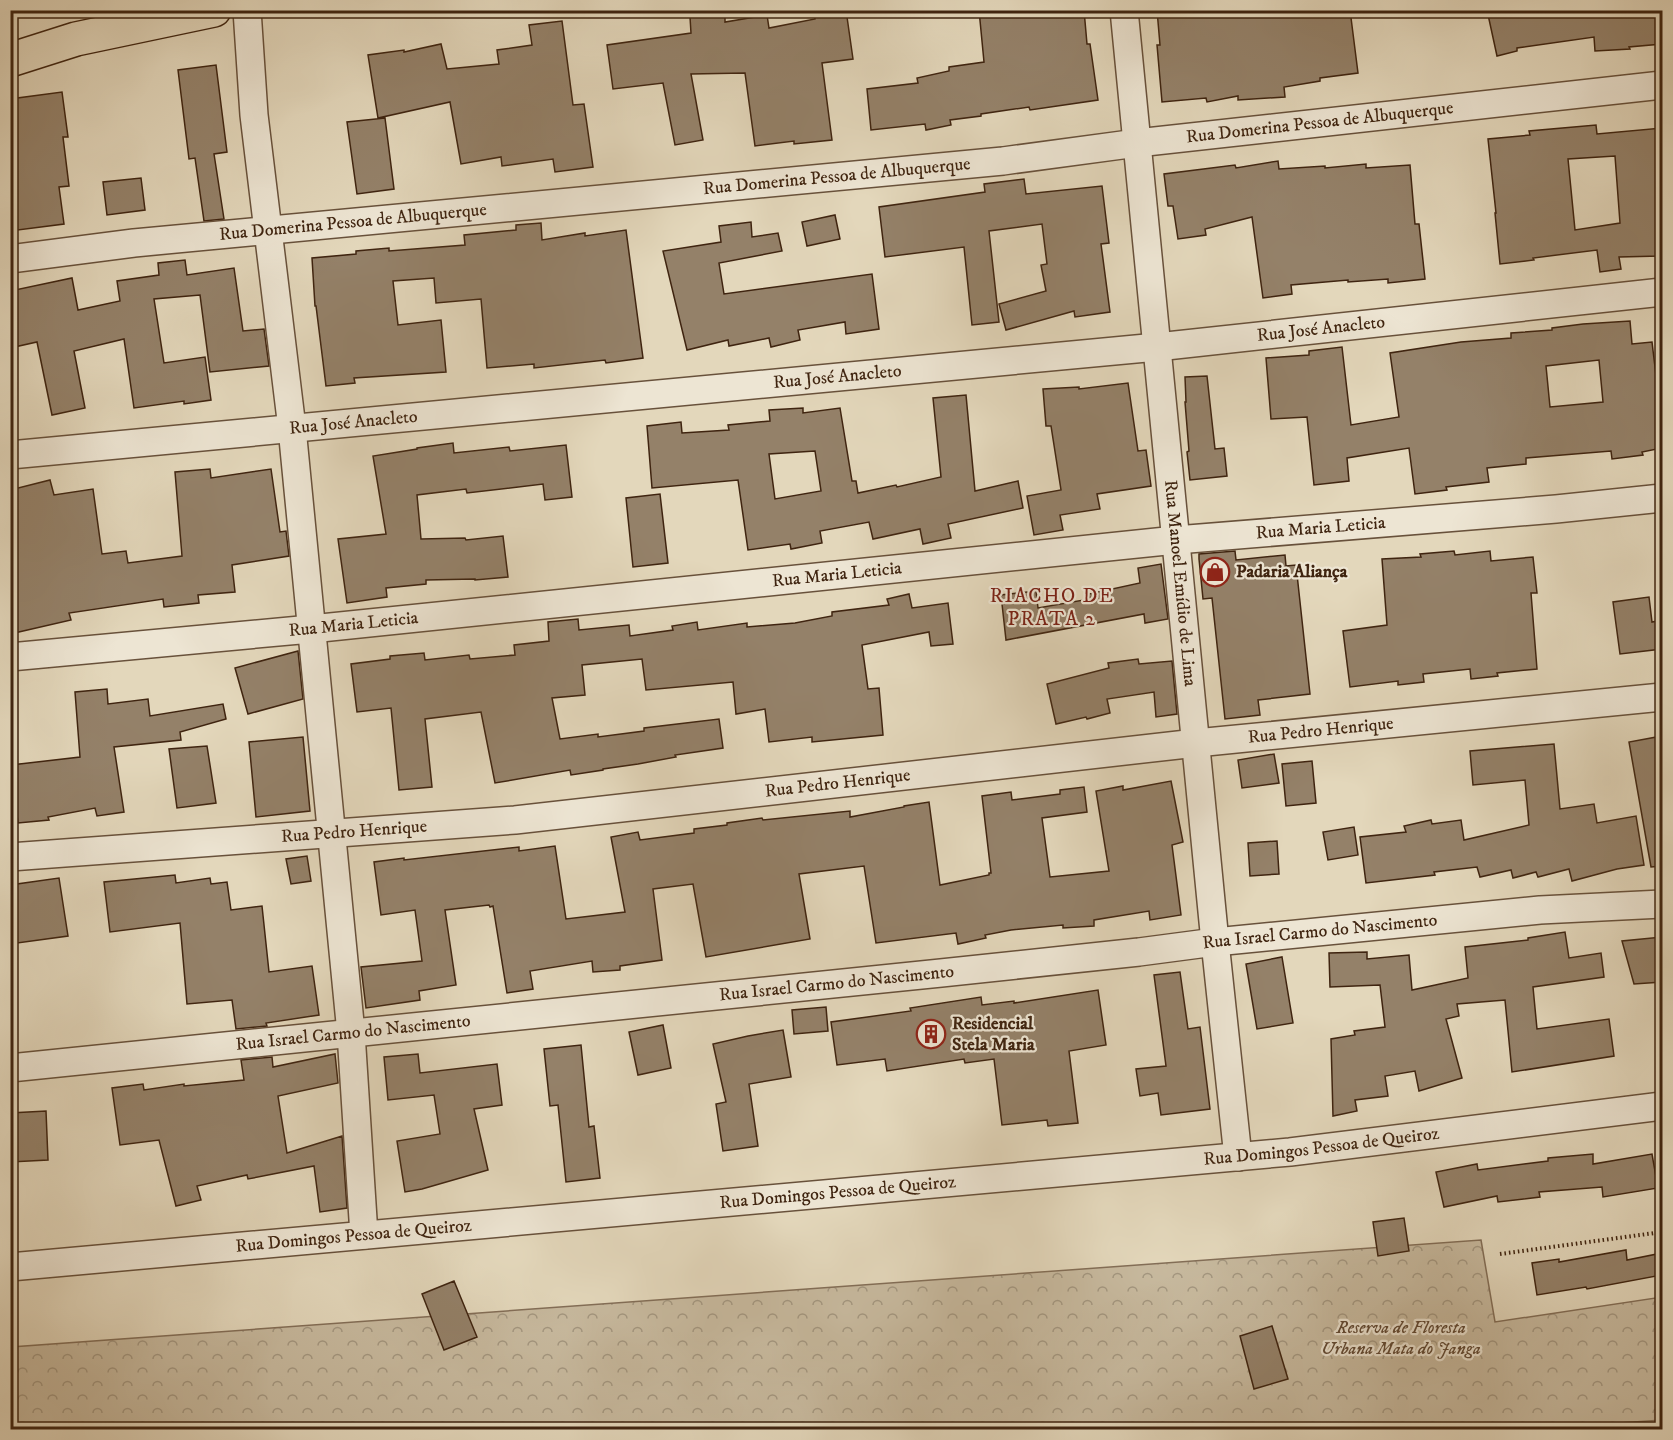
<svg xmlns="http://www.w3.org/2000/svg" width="1673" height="1440" font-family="'IM FELL DW Pica',serif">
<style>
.forest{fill:url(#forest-crowns);stroke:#836e57;stroke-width:1.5}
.wetland{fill:url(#wetland-marsh);stroke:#836e57;stroke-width:1.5}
.building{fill:#948169;stroke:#3f2410;stroke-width:1.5;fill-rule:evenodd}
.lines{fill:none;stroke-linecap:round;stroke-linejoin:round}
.minor-casing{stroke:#68513b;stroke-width:30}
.major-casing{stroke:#3f2410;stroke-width:36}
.path{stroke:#3f2410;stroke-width:4;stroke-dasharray:1.5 3;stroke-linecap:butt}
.minor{stroke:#ede5d3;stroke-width:27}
.major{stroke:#e3d7bb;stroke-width:33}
.labels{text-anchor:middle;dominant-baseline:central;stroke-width:4.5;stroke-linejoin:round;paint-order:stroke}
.street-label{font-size:18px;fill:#3f2410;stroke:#ede5d3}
.poi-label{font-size:18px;font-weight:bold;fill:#3f2410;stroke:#ede5d3;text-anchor:start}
.park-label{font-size:18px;font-style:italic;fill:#614934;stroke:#ede5d3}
.neighbourhood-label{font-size:20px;letter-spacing:1.5px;fill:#7a1f14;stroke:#ede5d3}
</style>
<defs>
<pattern id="forest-crowns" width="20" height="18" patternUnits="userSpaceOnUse" patternTransform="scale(1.5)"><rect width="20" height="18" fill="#c7b99e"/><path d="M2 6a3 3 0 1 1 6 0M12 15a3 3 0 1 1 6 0" fill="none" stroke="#a3967f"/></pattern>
<pattern id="wetland-marsh" width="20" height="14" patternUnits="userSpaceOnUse" patternTransform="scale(1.5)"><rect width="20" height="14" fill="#c7b99e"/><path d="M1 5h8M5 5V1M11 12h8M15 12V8" fill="none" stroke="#a3967f"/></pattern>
</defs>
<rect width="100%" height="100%" fill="#e3d7bb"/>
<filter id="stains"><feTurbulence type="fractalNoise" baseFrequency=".00333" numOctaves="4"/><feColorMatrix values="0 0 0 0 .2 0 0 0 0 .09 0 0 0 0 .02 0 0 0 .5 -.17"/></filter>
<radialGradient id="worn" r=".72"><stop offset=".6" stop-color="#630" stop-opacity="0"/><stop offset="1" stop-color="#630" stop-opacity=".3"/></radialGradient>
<path class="forest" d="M 1481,1240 L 1495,1322 L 1662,1297 L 1662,1429 L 11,1430 L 11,1347 Z"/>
<path class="wetland" d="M 1662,1420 L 1662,1429 L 1533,1429 Z"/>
<path class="building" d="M 814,10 L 846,10 L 853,59 L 822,63 L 832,140 L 794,144 L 794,141 L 755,146 L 745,73 L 691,74 L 703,140 L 675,145 L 663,83 L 613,89 L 607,45 L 691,33 L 690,17 L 725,17 L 725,22 L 767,15 L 769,28 L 815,19 Z
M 979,10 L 1084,10 L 1087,44 L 1090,44 L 1098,100 L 1030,110 L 1029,107 L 981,114 L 981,116 L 950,120 L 951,125 L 926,130 L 925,124 L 871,130 L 867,89 L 918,83 L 917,78 L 949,71 L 949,67 L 984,62 Z
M 1157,10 L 1350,10 L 1358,73 L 1320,78 L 1320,81 L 1284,87 L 1285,97 L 1238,100 L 1238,96 L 1207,102 L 1206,98 L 1162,102 L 1157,45 L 1160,45 Z
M 1487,10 L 1662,10 L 1662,44 L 1629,47 L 1630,49 L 1595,51 L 1594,37 L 1517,48 L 1517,51 L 1497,56 Z
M 562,21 L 573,105 L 584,104 L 593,167 L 555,172 L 553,159 L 502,166 L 501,157 L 461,164 L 450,102 L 378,118 L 368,55 L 404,50 L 404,52 L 441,44 L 447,69 L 499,64 L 497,50 L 532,45 L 529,25 Z
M 216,65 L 227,152 L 214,154 L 224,219 L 204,221 L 195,158 L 189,159 L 178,70 Z
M 62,92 L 68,137 L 63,137 L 69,186 L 59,187 L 64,224 L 10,231 L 10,158 L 14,158 L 10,133 L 10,99 Z
M 385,118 L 394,189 L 357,194 L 347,122 Z
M 1596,125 L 1597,134 L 1662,128 L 1662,182 L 1657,182 L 1660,256 L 1619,257 L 1621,269 L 1600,272 L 1597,250 L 1533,258 L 1534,260 L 1500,264 L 1495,213 L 1496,213 L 1488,139 L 1530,135 L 1529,131 ZM 1615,156 L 1620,223 L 1575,230 L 1568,159 Z
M 1278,161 L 1279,169 L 1325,166 L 1325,168 L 1366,164 L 1366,168 L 1410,165 L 1415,224 L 1419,224 L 1425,279 L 1388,283 L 1388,279 L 1348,282 L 1348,280 L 1291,285 L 1292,294 L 1263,298 L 1252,217 L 1205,229 L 1206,235 L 1178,239 L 1173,206 L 1168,206 L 1164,174 L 1235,165 L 1236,168 Z
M 141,178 L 145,210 L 107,215 L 103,182 Z
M 1024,179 L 1026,194 L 1102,186 L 1109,243 L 1101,244 L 1110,312 L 1075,317 L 1074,311 L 1006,330 L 999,304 L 1046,291 L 1041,265 L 1047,264 L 1042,224 L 989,231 L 999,322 L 972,325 L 964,247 L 885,257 L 879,207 L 985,192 L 984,184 Z
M 835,215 L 840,239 L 807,246 L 802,222 Z
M 751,222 L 752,237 L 778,233 L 782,251 L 719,263 L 724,294 L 872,274 L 879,329 L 846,334 L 845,322 L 798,330 L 800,340 L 771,347 L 769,338 L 729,346 L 728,340 L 687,350 L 663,251 L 721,242 L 719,226 Z
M 541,223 L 542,240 L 585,233 L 585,236 L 626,230 L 643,358 L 606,363 L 605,360 L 534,368 L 534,364 L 487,368 L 481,299 L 436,303 L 434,278 L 393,281 L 398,325 L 441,320 L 446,372 L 354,378 L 355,383 L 326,386 L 316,306 L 315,306 L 312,258 L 356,254 L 356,251 L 389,248 L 389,251 L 465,245 L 464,235 L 516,230 L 516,225 Z
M 185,260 L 187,275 L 234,268 L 243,331 L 264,329 L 269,366 L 210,372 L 200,295 L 154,299 L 164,363 L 205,357 L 211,400 L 184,404 L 184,401 L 134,408 L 124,339 L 74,351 L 85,408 L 52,415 L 37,342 L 10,348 L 10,291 L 72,278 L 78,310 L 120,301 L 117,281 L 159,275 L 158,263 Z
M 1630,321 L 1632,344 L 1652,342 L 1658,392 L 1662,391 L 1662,448 L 1642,452 L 1643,455 L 1612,459 L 1611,451 L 1526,458 L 1526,464 L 1487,468 L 1489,482 L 1446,487 L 1447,490 L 1415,494 L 1409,448 L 1347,458 L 1349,481 L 1314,485 L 1307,417 L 1271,419 L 1266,358 L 1309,355 L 1309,351 L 1342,347 L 1351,425 L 1399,417 L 1390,353 L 1461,342 L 1511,338 L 1511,333 L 1552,330 L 1552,328 L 1583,324 ZM 1599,360 L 1603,402 L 1550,407 L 1546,366 Z
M 1207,376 L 1215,449 L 1224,448 L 1227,476 L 1190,480 L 1187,452 L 1189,451 L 1185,402 L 1186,402 L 1185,377 Z
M 1128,383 L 1138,451 L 1146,450 L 1151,486 L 1097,494 L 1100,509 L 1060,515 L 1063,530 L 1034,535 L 1027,496 L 1061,490 L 1051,426 L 1046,426 L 1043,389 L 1079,387 L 1079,389 Z
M 966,395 L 975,491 L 1018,481 L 1023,508 L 948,524 L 951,538 L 923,544 L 920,529 L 873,539 L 869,522 L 820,531 L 822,543 L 791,549 L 790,544 L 748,550 L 738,480 L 652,488 L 647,426 L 681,422 L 682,433 L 729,430 L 728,425 L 770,421 L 769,410 L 803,408 L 803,413 L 840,408 L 852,481 L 856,481 L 858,493 L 896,485 L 897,487 L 941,477 L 933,398 ZM 815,451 L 821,491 L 775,499 L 769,454 Z
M 453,443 L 454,453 L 509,447 L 510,451 L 566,445 L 572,497 L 545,500 L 543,484 L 467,493 L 466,489 L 417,495 L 421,539 L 465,538 L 466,540 L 503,536 L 508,577 L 475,580 L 475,579 L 426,580 L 426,584 L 386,588 L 387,597 L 347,603 L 338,539 L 386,534 L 373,456 L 417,449 L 417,448 Z
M 210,469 L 211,478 L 271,469 L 280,532 L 286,531 L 289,556 L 232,565 L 235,592 L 198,595 L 199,603 L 164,607 L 163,599 L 69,613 L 71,620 L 10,634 L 10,490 L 50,480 L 54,495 L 93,489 L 102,554 L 126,551 L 128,563 L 182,556 L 175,472 Z
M 660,494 L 668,563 L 633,567 L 626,498 Z
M 1235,551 L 1236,560 L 1285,555 L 1286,566 L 1296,565 L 1310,694 L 1258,700 L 1260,715 L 1225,719 L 1212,598 L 1203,599 L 1199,559 L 1199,554 Z
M 1454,551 L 1455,555 L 1490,551 L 1491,561 L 1533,557 L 1537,593 L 1531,593 L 1537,669 L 1497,673 L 1498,676 L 1471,679 L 1470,669 L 1423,674 L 1424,682 L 1398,685 L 1398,681 L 1350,687 L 1343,631 L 1387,625 L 1382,559 L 1421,557 L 1420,554 Z
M 1161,564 L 1168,619 L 1145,623 L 1144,614 L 1006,640 L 1001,595 L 1036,591 L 1038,608 L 1090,599 L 1089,594 L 1140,583 L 1138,568 Z
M 909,594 L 912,608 L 948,603 L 953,644 L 931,646 L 929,632 L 862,645 L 868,689 L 879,688 L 883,735 L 812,742 L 812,737 L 769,742 L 765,709 L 736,714 L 733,682 L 646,690 L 642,659 L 582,665 L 585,695 L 552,698 L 560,739 L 598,734 L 598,737 L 644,731 L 644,728 L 719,719 L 723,748 L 675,755 L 676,757 L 638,764 L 603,769 L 603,770 L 571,775 L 570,770 L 495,783 L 481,712 L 425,719 L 432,787 L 399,790 L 391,708 L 357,712 L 351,664 L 390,659 L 390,656 L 424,653 L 425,660 L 469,655 L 470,659 L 515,655 L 514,645 L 549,641 L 548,622 L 578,619 L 579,630 L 629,625 L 630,636 L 673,630 L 672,626 L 697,622 L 698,630 L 747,623 L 747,627 L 795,623 L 832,616 L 832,612 L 889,605 L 887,599 Z
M 1649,597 L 1652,622 L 1662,620 L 1662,649 L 1620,654 L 1613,602 Z
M 298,651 L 303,699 L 248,714 L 235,668 Z
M 1138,659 L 1139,664 L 1172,661 L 1177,714 L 1156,717 L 1154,692 L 1107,699 L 1110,713 L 1087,719 L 1086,717 L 1056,724 L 1047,684 L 1109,668 L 1108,663 Z
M 107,689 L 108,704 L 148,699 L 150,716 L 223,704 L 226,719 L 180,732 L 181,740 L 114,747 L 124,812 L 97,816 L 95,808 L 48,817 L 49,820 L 18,823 L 11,765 L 80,757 L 75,692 Z
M 1662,736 L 1662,866 L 1651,867 L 1629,742 Z
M 303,737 L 310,811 L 256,817 L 249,742 Z
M 1554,744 L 1560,809 L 1594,804 L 1597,823 L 1636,816 L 1644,865 L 1617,869 L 1572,881 L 1569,869 L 1538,877 L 1536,872 L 1513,878 L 1511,870 L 1480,877 L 1477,867 L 1434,872 L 1435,875 L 1366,883 L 1360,837 L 1406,832 L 1404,826 L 1431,820 L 1432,824 L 1461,820 L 1464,840 L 1529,825 L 1525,780 L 1473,785 L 1470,751 Z
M 207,746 L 216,803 L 177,808 L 169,749 Z
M 1274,754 L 1279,783 L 1242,788 L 1238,760 Z
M 1312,761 L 1316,803 L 1286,806 L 1282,764 Z
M 1171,781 L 1183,842 L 1172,845 L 1181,915 L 1150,920 L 1149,911 L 1094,920 L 1094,926 L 1063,928 L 1063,925 L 1011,930 L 985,935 L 986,938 L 958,944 L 956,933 L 876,943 L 864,866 L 799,874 L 810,939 L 706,957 L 693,884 L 653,889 L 662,960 L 620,966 L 620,970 L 593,972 L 592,961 L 530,971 L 533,989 L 507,993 L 493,906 L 490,907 L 489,905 L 445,910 L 456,985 L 419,991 L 420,1000 L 366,1008 L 361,967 L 422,961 L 415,910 L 381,915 L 374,862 L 404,858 L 404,860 L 519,847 L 519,851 L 555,846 L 566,919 L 625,912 L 611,837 L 638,832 L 640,840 L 694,833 L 694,829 L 727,825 L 727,823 L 762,818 L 763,820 L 850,811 L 850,817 L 904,807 L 904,806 L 929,802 L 940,885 L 989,875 L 989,873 L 991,873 L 982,796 L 1011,792 L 1012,800 L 1060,794 L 1060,790 L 1084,787 L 1087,812 L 1042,818 L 1050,877 L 1109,871 L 1096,791 L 1123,786 L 1123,790 Z
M 1354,827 L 1358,855 L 1328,860 L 1323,832 Z
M 1277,841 L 1279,874 L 1250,876 L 1248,843 Z
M 307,856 L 311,881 L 291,884 L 286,859 Z
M 175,875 L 176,883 L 210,878 L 211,884 L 227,882 L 231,910 L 262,906 L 269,972 L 312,966 L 319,1015 L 266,1023 L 267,1026 L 236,1029 L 232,1000 L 187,1004 L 180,923 L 110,932 L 104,882 Z
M 59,878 L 68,936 L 10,944 L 10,885 Z
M 1565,932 L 1569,958 L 1601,953 L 1604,977 L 1533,987 L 1537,1029 L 1609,1019 L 1614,1056 L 1512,1072 L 1505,1000 L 1457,1004 L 1459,1016 L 1446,1019 L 1462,1078 L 1419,1091 L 1415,1071 L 1385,1076 L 1388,1096 L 1355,1100 L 1357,1111 L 1333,1116 L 1331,1039 L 1355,1035 L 1354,1031 L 1385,1027 L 1380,985 L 1330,987 L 1329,953 L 1367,952 L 1367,959 L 1409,955 L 1412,990 L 1468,978 L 1465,947 L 1528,940 L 1528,938 Z
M 1662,937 L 1662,982 L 1634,984 L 1622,941 Z
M 1282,957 L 1293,1023 L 1257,1029 L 1246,964 Z
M 1180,972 L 1188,1029 L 1200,1027 L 1210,1109 L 1161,1115 L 1158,1093 L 1140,1096 L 1136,1069 L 1166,1066 L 1154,975 Z
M 1098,990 L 1106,1045 L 1069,1051 L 1078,1123 L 1048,1126 L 1047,1120 L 1002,1125 L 994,1059 L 965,1063 L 964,1059 L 887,1071 L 885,1059 L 837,1065 L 831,1022 L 911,1011 L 910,1008 L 981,997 L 982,1005 L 1014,1001 L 1014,1003 Z
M 826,1007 L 828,1031 L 794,1034 L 792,1010 Z
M 663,1025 L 671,1068 L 638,1075 L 629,1032 Z
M 783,1030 L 791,1077 L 749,1084 L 758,1146 L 723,1151 L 716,1104 L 726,1102 L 713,1044 L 748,1036 Z
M 581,1045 L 589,1127 L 594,1126 L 600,1178 L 566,1182 L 558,1105 L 550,1106 L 544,1049 Z
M 335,1054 L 338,1083 L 278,1096 L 287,1153 L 342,1136 L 347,1208 L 320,1212 L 314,1166 L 248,1179 L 247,1175 L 197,1186 L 201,1200 L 176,1206 L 159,1140 L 120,1145 L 112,1088 L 143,1084 L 144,1090 L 184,1084 L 184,1086 L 244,1080 L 241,1060 L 272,1057 L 273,1067 Z
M 418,1054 L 420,1073 L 497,1064 L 502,1105 L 474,1109 L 488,1170 L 422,1189 L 405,1192 L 397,1141 L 440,1134 L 434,1095 L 388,1100 L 384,1057 Z
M 46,1111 L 48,1160 L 10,1162 L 10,1113 Z
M 1593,1154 L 1593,1164 L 1652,1154 L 1658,1188 L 1603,1197 L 1602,1187 L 1539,1192 L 1540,1197 L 1498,1202 L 1497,1196 L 1444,1207 L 1436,1172 L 1477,1164 L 1478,1170 L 1548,1161 L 1548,1158 Z
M 1404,1218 L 1409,1251 L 1378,1256 L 1373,1222 Z
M 1626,1250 L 1627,1260 L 1662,1253 L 1662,1275 L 1587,1289 L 1586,1287 L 1537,1295 L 1532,1263 L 1559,1259 L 1559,1262 Z
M 454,1281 L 477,1337 L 444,1350 L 422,1294 Z
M 1272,1326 L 1288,1379 L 1254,1389 L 1240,1336 Z"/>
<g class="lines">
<g class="minor-casing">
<g id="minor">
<path d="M 247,10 L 254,115 L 292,428 L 351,1033 L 364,1235"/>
<path id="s1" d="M 1124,10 L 1215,942 L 1238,1157"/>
<path id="s2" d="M 10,259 L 134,243 L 1003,161 L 1137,143 L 1662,85"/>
<path id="s3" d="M 10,455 L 1157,347 L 1662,292"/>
<path id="s4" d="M 10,657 L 311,629 L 1176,540 L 1556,509 L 1662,498"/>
<path id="s5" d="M 10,857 L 515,820 L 1196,743 L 1662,697"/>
<path id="s6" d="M 10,1068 L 941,973 L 1139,952 L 1215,942 L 1540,910 L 1662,904"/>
<path id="s7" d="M 10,1267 L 1290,1152 L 1662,1106"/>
</g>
</g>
<g class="major-casing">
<path id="major" d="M 10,60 L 76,39 L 214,10"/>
</g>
<path class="path" d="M 1500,1254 L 1662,1232"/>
<use href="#minor" class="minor"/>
<use href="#major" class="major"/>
</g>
<defs>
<g id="shop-ring" transform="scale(1.5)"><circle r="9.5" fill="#ede5d3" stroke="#8f2418" stroke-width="1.5"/><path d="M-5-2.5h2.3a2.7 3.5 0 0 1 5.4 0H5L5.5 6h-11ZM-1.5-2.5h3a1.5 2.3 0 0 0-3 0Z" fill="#8f2418"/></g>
<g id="building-ring" transform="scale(1.5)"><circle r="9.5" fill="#ede5d3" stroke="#8f2418" stroke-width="1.5"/><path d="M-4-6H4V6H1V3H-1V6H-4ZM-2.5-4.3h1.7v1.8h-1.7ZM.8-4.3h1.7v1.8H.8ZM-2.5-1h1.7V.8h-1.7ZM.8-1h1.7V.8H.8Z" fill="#8f2418"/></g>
</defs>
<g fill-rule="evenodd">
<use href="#shop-ring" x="1215" y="572"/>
<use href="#building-ring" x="931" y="1034"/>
</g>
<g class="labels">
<g class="street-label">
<text stroke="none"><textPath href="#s2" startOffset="1317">Rua Domerina Pessoa de Albuquerque</textPath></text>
<text stroke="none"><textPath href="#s2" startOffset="831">Rua Domerina Pessoa de Albuquerque</textPath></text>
<text stroke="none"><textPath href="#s2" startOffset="345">Rua Domerina Pessoa de Albuquerque</textPath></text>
<text stroke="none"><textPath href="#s3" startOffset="1317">Rua José Anacleto</textPath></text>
<text stroke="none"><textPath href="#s3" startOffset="831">Rua José Anacleto</textPath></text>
<text stroke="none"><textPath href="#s3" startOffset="345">Rua José Anacleto</textPath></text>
<text stroke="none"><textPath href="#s4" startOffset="1317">Rua Maria Leticia</textPath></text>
<text stroke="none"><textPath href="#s4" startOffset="831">Rua Maria Leticia</textPath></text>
<text stroke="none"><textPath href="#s1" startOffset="576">Rua Manoel Emídio de Lima</textPath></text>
<text stroke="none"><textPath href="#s4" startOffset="345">Rua Maria Leticia</textPath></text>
<text stroke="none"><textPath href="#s5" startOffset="1317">Rua Pedro Henrique</textPath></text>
<text stroke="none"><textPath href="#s5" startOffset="831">Rua Pedro Henrique</textPath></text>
<text stroke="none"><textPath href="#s5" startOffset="345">Rua Pedro Henrique</textPath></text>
<text stroke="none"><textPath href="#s6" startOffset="1317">Rua Israel Carmo do Nascimento</textPath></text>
<text stroke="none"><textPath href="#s6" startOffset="831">Rua Israel Carmo do Nascimento</textPath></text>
<text stroke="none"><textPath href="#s6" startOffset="345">Rua Israel Carmo do Nascimento</textPath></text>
<text stroke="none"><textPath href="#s7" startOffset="1317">Rua Domingos Pessoa de Queiroz</textPath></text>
<text stroke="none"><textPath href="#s7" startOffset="831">Rua Domingos Pessoa de Queiroz</textPath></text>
<text stroke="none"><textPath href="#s7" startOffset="345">Rua Domingos Pessoa de Queiroz</textPath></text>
</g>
<g class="poi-label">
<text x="1236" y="572">Padaria Aliança</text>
<text x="952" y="1024">Residencial<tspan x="952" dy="21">Stela Maria</tspan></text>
</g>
<g class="park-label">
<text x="1401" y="1328">Reserva de Floresta<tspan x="1401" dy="21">Urbana Mata do Janga</tspan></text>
</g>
<g class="neighbourhood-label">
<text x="1052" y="596">RIACHO DE<tspan x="1052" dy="23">PRATA 2</tspan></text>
</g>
</g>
<rect width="1673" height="1440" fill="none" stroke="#e3d7bb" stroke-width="36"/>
<rect x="12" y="12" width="1649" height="1416" fill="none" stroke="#3f2410" stroke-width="3"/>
<rect x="18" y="18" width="1637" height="1404" fill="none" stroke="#3f2410" stroke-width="1.5"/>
<rect width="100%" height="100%" filter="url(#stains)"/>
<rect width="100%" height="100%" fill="url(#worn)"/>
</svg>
